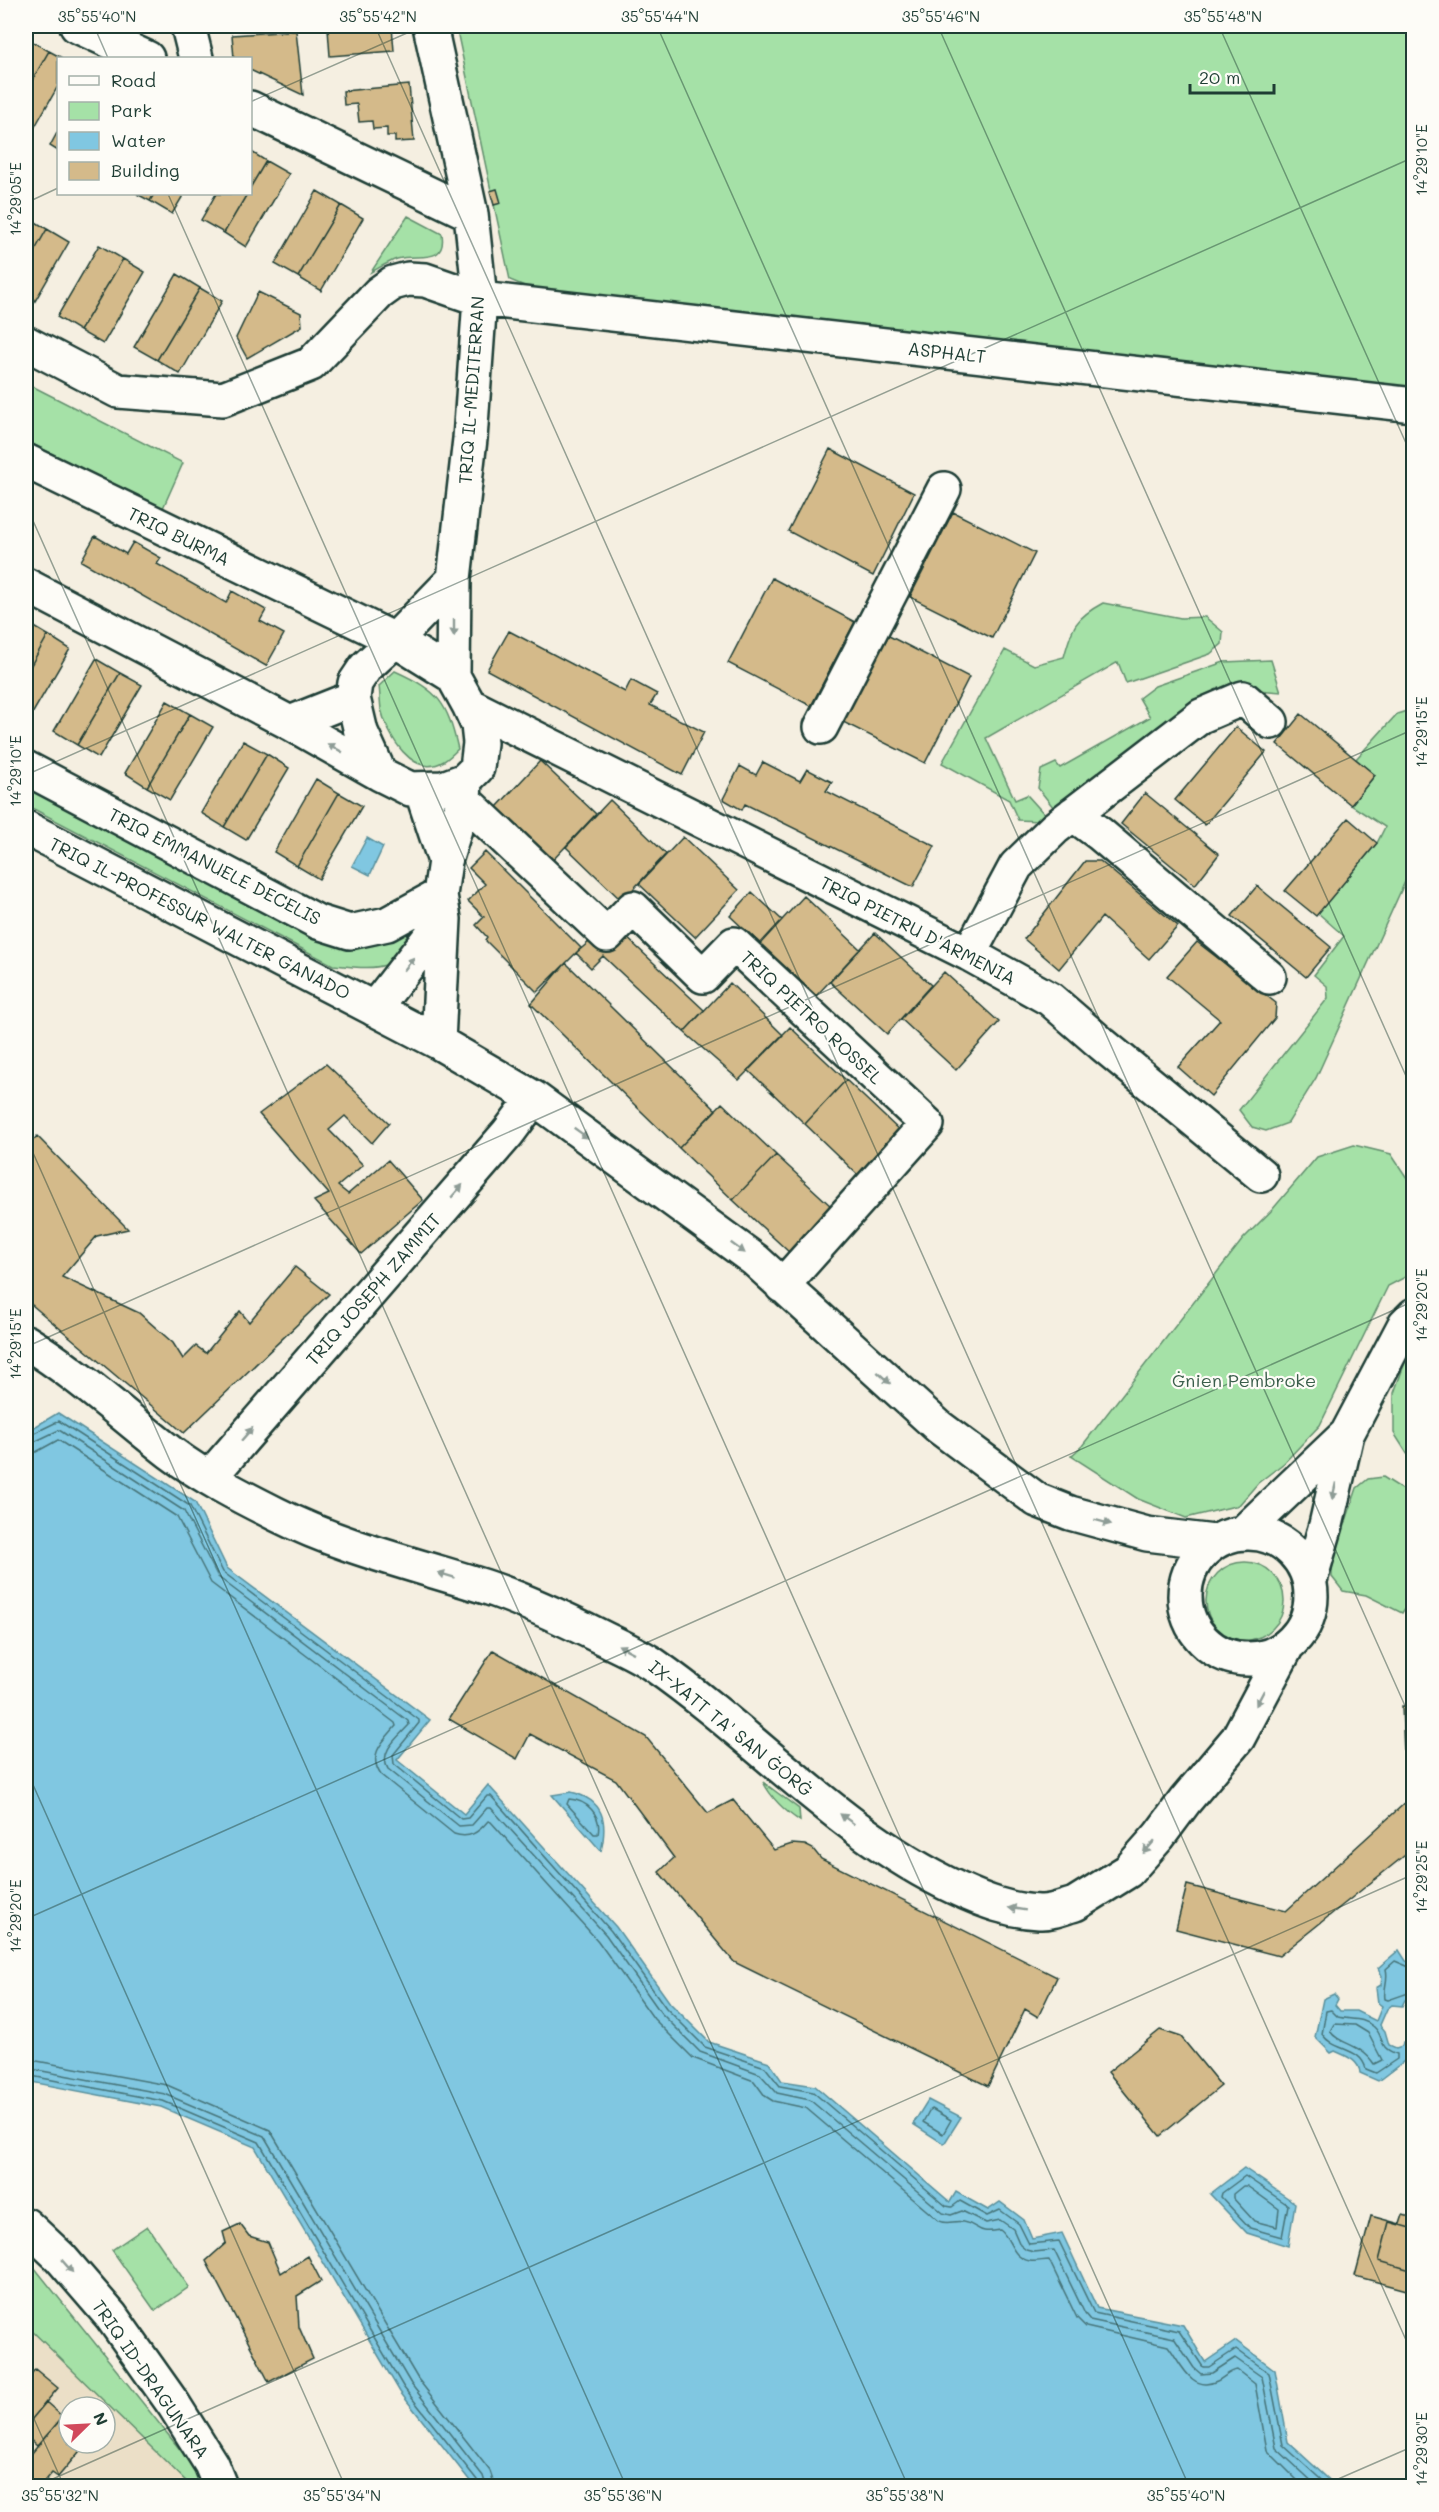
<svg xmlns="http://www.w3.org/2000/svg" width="1439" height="2512" font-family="Mali,sans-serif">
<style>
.built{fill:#ebdfc7;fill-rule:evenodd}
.green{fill:#a5e1a7;stroke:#628f6e;stroke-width:1.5}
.water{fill:#80c7e1;stroke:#59909c;stroke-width:1.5}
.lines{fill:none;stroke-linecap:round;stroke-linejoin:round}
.shore{stroke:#467479;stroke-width:1.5}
.building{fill:#d4ba8a;stroke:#1f3d34;stroke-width:1.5}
.street-casing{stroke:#1f3d34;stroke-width:38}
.street{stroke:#fdfcf7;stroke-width:33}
.oneway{fill:#8e9c96}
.ticks{fill:none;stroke:#1f3d34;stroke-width:1.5;stroke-opacity:0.45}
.labels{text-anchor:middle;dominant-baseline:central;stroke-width:4.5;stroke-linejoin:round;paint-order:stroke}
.street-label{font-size:18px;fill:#1f3d34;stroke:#fdfcf7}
.park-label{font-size:18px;fill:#3a5e4b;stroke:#fdfcf7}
.neatline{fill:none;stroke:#1f3d34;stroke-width:2}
.ticks-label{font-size:15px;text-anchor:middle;fill:#1f3d34}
</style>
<rect width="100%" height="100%" fill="#f5efe1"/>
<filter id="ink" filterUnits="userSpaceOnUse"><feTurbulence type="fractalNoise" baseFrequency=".0167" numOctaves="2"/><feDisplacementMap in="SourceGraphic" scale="12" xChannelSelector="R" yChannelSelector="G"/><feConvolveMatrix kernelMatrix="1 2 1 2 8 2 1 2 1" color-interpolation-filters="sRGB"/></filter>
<g filter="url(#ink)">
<path class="built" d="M 26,2325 L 191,2486 L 26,2486 ZM 69,2407 L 105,2407 L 105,2443 L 69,2443 Z"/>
<path class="green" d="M 456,26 L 1413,26 L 1413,393 L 731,315 L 527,287 L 510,280 Z
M 408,216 L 442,234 C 447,266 417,253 397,259 C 388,262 379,268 371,272 Z
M 26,383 L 183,463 L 163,508 L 26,441 Z
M 1103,603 L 1181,618 L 1205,617 L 1223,632 L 1222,644 L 1210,654 L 1126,683 L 1118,662 L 986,738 L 1015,800 L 1027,795 L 1046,816 L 1039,821 L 1018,820 L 1009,800 L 942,763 L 1005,650 L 1034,665 L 1064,657 C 1072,627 1075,618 1103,603 Z
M 1271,660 L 1281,692 L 1231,688 L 1156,728 L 1057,812 L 1038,788 L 1041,770 L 1056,763 L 1060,768 L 1150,717 L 1139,698 L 1155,686 L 1224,662 Z
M 395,671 C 439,691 447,702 458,749 C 454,753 449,758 444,761 C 413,780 387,735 381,709 C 380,702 380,693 379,686 Z
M 1413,709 L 1413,864 L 1316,1078 L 1288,1123 L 1266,1131 L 1252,1127 L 1239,1110 L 1328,998 L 1327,986 L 1314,975 L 1344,936 L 1318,913 L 1377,843 L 1385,827 L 1351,805 L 1375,775 L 1356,759 L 1397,714 Z
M 26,777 L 335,937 L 424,922 C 395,970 388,971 333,965 L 26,805 Z
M 1354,1145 L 1391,1154 L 1413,1187 L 1413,1273 L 1388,1286 L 1320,1425 L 1284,1463 L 1258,1483 L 1239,1505 L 1186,1518 L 1138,1499 L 1071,1456 L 1082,1446 L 1243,1239 L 1272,1210 L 1317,1157 Z
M 1413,1340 L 1413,1463 L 1394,1433 L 1394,1393 Z
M 1383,1477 L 1413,1496 L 1413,1596 L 1402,1613 L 1366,1595 L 1343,1591 L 1332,1577 L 1332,1563 L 1357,1488 L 1368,1479 Z
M1206 1601a39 39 0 1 1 78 0a39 39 0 1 1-78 0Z
M 763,1782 L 799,1809 L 800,1821 C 783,1810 772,1799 763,1782 Z
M 147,2226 L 189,2287 L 155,2311 L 112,2250 Z
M 26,2257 L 198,2472 L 199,2486 L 191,2486 L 26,2325 Z"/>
<path class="water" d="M 367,838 L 383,847 L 370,875 L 352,866 Z
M 58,1413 L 195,1502 L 227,1568 L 430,1720 L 397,1760 L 464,1814 L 488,1785 L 616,1927 L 670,2003 L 709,2042 L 769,2062 L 782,2081 L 815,2086 L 950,2202 L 956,2192 L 988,2210 L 1000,2202 L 1024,2220 L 1032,2239 L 1062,2233 L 1097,2308 L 1183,2325 L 1205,2362 L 1236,2341 L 1275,2370 L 1288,2442 L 1336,2486 L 474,2486 L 400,2392 L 255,2147 L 161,2107 L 26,2081 L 26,1432 Z
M 571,1792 C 604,1800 608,1821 601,1851 L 552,1795 Z
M 1399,1950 L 1406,1961 L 1413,1964 L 1413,1998 L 1405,2000 L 1402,2006 L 1392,2005 L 1387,2009 L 1380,2025 L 1385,2031 L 1389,2045 L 1396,2048 L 1402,2046 L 1403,2042 L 1411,2046 L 1408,2058 L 1378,2081 L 1360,2073 C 1359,2060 1346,2056 1335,2051 L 1331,2053 L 1315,2037 L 1323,1999 L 1334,1994 L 1338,1999 L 1335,2005 L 1340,2011 L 1356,2011 L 1376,2021 L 1382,2006 L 1378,2003 L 1376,1988 L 1381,1985 L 1382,1976 L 1378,1968 Z
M 928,2100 L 961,2117 L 944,2144 L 913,2124 Z
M 1244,2168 L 1295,2203 L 1288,2246 L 1247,2233 L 1210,2194 Z"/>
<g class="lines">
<path class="shore" d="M 26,1437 L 59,1421 L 190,1506 L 223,1572 L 419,1720 L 419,1723 L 393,1755 L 394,1764 L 461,1819 L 468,1818 L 487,1796 L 491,1796 L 611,1931 L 666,2008 L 705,2047 L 765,2067 L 780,2086 L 813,2092 L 946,2206 L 952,2207 L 960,2201 L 987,2216 L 1000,2210 L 1019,2224 L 1029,2244 L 1059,2241 L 1094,2313 L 1179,2331 L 1203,2367 L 1209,2367 L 1236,2349 L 1269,2373 L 1283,2445 L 1328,2486
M 26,1444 L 32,1443 L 59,1430 L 184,1511 L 218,1577 L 408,1721 L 409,1725 C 398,1737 378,1752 388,1769 L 459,1826 L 472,1825 L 487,1808 L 491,1808 L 606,1935 L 661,2013 L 700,2052 L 760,2074 L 777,2093 L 810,2100 L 943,2213 L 951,2215 L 962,2211 L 986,2223 L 1000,2220 L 1013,2229 L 1020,2245 L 1026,2250 L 1034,2252 L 1054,2250 L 1085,2314 L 1090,2320 L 1174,2338 L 1194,2368 L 1201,2374 L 1212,2373 L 1235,2358 L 1262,2377 L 1276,2448 L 1317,2486
M 26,1453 L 36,1452 L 58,1440 L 177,1517 L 211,1583 L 395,1723 L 396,1726 C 383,1741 367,1755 381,1775 L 454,1834 C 469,1839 478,1833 488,1821 L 491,1822 L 598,1941 L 654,2019 L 693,2058 L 754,2081 L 765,2096 L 773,2101 L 806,2108 L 939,2221 C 948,2225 955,2220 963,2222 C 980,2225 976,2235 1000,2230 C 1012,2239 1011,2258 1030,2261 C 1036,2262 1043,2260 1049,2260 L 1077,2318 L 1086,2327 L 1168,2346 C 1180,2361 1191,2394 1217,2381 C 1224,2378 1229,2371 1237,2370 L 1255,2384 L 1267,2450 L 1303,2486
M 569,1799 C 587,1800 602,1815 598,1834 L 594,1834 L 567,1804 Z
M 1414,1969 L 1395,1961 L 1386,1969 C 1389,1980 1383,1988 1385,1999 L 1388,2000 C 1395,1998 1406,1993 1414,1992
M 1331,2010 L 1338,2017 C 1351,2020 1363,2017 1374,2027 C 1386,2038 1376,2047 1397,2054 L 1397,2059 L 1376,2073 L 1366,2069 C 1360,2046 1334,2052 1322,2034 L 1326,2011 Z
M 1334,2024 L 1355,2025 L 1368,2033 L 1382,2060 L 1374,2064 C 1361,2043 1339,2045 1330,2031 Z
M 26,2059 L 167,2085 L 270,2130 L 418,2379 L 490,2471 L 495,2486
M 26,2068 L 165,2094 L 264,2136 L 411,2384 L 483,2476 L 486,2486
M 26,2075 L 163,2101 L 259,2142 L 404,2388 L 477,2480 L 478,2486
M 932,2109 L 951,2120 L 943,2134 L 923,2122 L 929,2111 Z
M 1245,2176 L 1288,2205 L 1282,2237 L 1250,2228 L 1221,2197 L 1222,2193 Z
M 1243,2186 L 1247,2186 L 1279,2209 L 1277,2227 L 1254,2221 L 1233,2198 L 1233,2194 Z"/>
</g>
<path class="building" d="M 392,26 L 394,51 L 330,56 L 328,29 Z
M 296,31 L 303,95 L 250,70 L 250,58 L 234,58 L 232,35 Z
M 26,38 L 49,51 L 26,91 Z
M 49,51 L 62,58 L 58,58 L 58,86 L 29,137 L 26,135 L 26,91 Z
M 409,85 L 414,141 L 395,142 L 395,136 L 387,136 L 387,128 L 373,129 L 372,121 L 359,122 L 357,104 L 344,105 L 343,91 Z
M 58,131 L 58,151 L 50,146 Z
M 250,151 L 266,161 L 250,188 Z
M 266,161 L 289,174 L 246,247 L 224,233 L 247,194 L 250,194 L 250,188 Z
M 497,189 L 501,203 L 494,205 L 490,191 Z
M 317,191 L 341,205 L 298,277 L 275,264 Z
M 137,194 L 154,194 L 150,201 Z
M 154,194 L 184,194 L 172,214 L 150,201 Z
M 216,194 L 247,194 L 224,233 L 201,220 Z
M 341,205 L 363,218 L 321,291 L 298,277 Z
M 26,216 L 47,229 L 26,266 Z
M 47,229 L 69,242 L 27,315 L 26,266 Z
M 99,245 L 123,259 L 80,331 L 57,317 Z
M 123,259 L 145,272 L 103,344 L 80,331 Z
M 177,274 L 200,288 L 157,360 L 134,347 Z
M 200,288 L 222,301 L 180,374 L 157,360 Z
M 258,292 L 301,313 L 302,326 L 247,358 L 236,338 Z
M 830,449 L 914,493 L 873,576 L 788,531 Z
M 953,512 L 1035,553 L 992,638 L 910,597 Z
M 95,536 L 126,554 L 133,542 L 161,558 L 157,564 L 226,603 L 232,591 L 266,610 L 260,621 L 284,634 L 266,666 L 81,561 Z
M 772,578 L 855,622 L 811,706 L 728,663 Z
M 26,622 L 48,635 L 26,674 Z
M 509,631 L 625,692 L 631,680 L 657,694 L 650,705 L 704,732 L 682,775 L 487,670 Z
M 48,635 L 70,649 L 28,721 L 26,720 L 26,674 Z
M 887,635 L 969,677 L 925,763 L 843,722 Z
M 96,659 L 120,673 L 77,745 L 54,731 Z
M 120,673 L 142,685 L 99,758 L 77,745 Z
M 167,701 L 190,714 L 147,787 L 125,773 Z
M 190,714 L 213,727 L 170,800 L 147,787 Z
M 1301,714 L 1375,775 L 1351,805 L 1277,744 Z
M 1236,727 L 1266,752 L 1205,825 L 1175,800 Z
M 243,741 L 267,754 L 224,827 L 201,813 Z
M 267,754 L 289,768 L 246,840 L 224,827 Z
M 540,761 L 596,814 L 552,861 L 496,808 Z
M 763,762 L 800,781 L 807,769 L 832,782 L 826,791 L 935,846 L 913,887 L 745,804 L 742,810 L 723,799 L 740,766 L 756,775 Z
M 316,779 L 339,793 L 297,866 L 274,852 Z
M 339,793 L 362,806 L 319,879 L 297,866 Z
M 1145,793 L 1219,854 L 1195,885 L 1121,824 Z
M 610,800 L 666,854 L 622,901 L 566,847 Z
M 1348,818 L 1377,843 L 1316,916 L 1285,891 Z
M 683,837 L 739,890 L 695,937 L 639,884 Z
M 485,852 L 581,948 L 537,992 L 485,940 L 487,937 L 476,925 L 484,917 L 468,901 L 485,884 L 469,868 Z
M 1085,861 L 1100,861 L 1178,926 L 1149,959 L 1102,917 L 1059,969 L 1024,939 Z
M 1257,886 L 1331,947 L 1306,977 L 1232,916 Z
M 752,892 L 782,920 L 760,944 L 730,916 Z
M 804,896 L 860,949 L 816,996 L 760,944 Z
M 875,933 L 931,985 L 887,1034 L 830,982 Z
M 623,934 L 704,1010 L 684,1032 L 603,956 L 591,968 L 576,953 L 596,936 Z
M 1197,942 L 1276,1003 L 1275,1018 L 1211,1096 L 1178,1067 L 1220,1020 L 1167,976 Z
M 566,963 L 716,1110 L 679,1148 L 531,1004 Z
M 944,972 L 999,1022 L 956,1070 L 901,1019 Z
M 730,983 L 783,1035 L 739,1080 L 684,1032 Z
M 790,1027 L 846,1080 L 805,1124 L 748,1070 Z
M 326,1064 L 389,1123 L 372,1143 L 345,1116 L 329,1130 L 363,1165 L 338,1186 L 348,1194 L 388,1160 L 423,1200 L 361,1254 L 314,1201 L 329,1194 L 259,1114 Z
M 846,1080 L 902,1133 L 860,1177 L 805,1124 Z
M 722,1103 L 776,1155 L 733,1200 L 679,1148 Z
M 37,1136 L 128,1229 L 97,1236 L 62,1277 L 139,1313 L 173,1343 L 183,1359 L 196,1346 L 206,1353 L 240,1311 L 249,1322 L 295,1267 L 329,1294 L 184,1433 L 26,1300 L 26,1148 Z
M 776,1155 L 832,1207 L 790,1253 L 733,1200 Z
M 493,1650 L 646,1737 L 708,1813 L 733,1800 L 774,1850 L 792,1844 L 805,1845 L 813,1849 L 821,1859 L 1057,1977 L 1038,2017 L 1025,2009 L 988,2086 L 734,1962 L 659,1872 L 674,1858 L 616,1780 L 530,1734 L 517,1759 L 449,1719 Z
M 1402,1706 L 1414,1706 L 1414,1848 L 1279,1956 L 1176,1929 L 1187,1885 L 1286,1911 L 1406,1802 Z
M 1160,2030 L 1181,2037 L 1221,2086 L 1160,2136 L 1108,2072 Z
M 1403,2215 L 1414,2218 L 1414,2292 L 1355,2276 L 1371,2216 L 1400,2224 Z
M 1389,2222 L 1414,2229 L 1414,2271 L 1379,2261 Z
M 240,2224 L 249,2236 L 268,2242 L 281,2273 L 308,2256 L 321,2281 L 297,2296 L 299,2327 L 313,2359 L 269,2382 L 206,2261 L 226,2243 L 223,2232 Z
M 35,2369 L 58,2388 L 26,2426 L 26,2381 Z
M 46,2402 L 63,2417 L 37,2446 L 26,2436 L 26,2426 Z
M 69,2409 L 69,2443 L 81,2443 L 84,2446 L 58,2477 L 52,2473 L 41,2486 L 34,2486 L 26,2479 L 26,2460 Z"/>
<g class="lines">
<g class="street-casing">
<path id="street" d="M 77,26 L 147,58
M 188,26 L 196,58
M 430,26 L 471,214 L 480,299 L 470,439 L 454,579 L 453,676
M 250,108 L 471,214
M 26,343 L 118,391 L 223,399 L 311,364 L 379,293 L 393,283 L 408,279 L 425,280 L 480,299 L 1414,405
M 26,461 L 395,640 L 454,579
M 26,585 L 290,723 L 380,774
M 395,640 L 453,676 L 469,705 L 478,725 L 480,743 L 477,768 L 465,780 L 443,788 L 410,789 L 380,774 L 361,732 L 353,698 L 355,683 L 365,668 Z
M 469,705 L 969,954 L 1050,999 L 1102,1044 L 1261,1175
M 290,723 L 353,698
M 821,727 L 944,489
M 26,768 L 318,922 L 350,932 L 387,924 L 440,895
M 421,789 L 445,861
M 464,800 L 607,935 L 633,908 L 703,976 L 734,944 L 927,1124 L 782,1286
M 1073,814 L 1100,834 L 1269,977
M 26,828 L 438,1042 L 534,1098 L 755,1260 L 939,1427 L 1037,1500 L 1070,1513 L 1147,1534 L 1214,1542
M 969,954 L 1016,866 L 1055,828 L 1201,716 L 1243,698 L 1271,722
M 374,1009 L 444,919
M 438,1042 L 444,919 L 440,895 L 445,861 L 464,800 L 465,780
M 26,1342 C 78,1374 122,1415 171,1453 C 203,1477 240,1496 276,1514 C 343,1548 418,1565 489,1588 C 527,1601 565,1619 601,1637 C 619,1646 638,1654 654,1665 C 757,1737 843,1836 958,1889 C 984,1901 1010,1911 1039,1912 C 1050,1913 1064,1907 1075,1904 L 1128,1871 L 1159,1836 L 1185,1801 L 1238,1738 L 1287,1646
M 209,1478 L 508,1133 L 534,1098
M 1246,1530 L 1347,1434
M1185 1596a63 63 0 1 1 126 0a63 63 0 1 1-126 0Z
M 1310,1580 L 1326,1525 L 1347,1434 L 1405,1324 L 1414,1315
M 26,2225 L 60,2257 L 111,2316 L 174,2405 L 211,2464 L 220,2486"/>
</g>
<use href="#street" class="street"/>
</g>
<defs><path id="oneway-solid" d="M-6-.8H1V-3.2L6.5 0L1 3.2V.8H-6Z" transform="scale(1.5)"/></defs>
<g class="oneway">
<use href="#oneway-solid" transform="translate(454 628) rotate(90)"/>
<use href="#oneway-solid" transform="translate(335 748) rotate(-151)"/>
<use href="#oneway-solid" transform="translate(409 964) rotate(-52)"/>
<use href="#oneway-solid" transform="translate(581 1133) rotate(36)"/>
<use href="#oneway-solid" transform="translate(457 1191) rotate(-49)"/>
<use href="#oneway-solid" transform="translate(738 1248) rotate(36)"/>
<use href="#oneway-solid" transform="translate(884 1378) rotate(42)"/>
<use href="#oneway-solid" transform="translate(247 1434) rotate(-49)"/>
<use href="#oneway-solid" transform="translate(1334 1491) rotate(103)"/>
<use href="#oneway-solid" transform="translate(1103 1522) rotate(15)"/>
<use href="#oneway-solid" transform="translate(446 1575) rotate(-163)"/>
<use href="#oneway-solid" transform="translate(626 1649) rotate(-153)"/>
<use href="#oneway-solid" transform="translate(1260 1698) rotate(118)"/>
<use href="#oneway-solid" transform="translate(847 1819) rotate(-144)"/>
<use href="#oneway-solid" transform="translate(1149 1847) rotate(131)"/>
<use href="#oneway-solid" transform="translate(1017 1909) rotate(-171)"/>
<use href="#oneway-solid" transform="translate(67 2266) rotate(49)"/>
</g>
</g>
<path class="ticks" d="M 94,26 L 108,58M 375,26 L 1414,2358M 657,26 L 1414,1726M 938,26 L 1414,1094M 1219,26 L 1414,461M 250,102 L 423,26M 168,194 L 1189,2486M 26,203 L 58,188M 26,505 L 908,2486M 26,775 L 1414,157M 26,1137 L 626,2486M 26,1347 L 1414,729M 26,1769 L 345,2486M 26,1919 L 1414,1301M 26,2401 L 64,2486M 37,2486 L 1414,1874M 1322,2486 L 1414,2446"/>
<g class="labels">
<g class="street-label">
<text transform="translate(947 352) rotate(6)">ASPHALT</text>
<text transform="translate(471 390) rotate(-86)">TRIQ IL-MEDITERRAN</text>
<text transform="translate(179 536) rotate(26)">TRIQ BURMA</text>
<text transform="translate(215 866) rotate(27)">TRIQ EMMANUELE DECELIS</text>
<text transform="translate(200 918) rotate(27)">TRIQ IL-PROFESSUR WALTER GANADO</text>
<text transform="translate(918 930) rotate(27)">TRIQ PIETRU D'ARMENIA</text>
<text transform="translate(812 1017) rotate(43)">TRIQ PIETRO ROSSEL</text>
<text transform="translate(373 1289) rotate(-49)">TRIQ JOSEPH ZAMMIT</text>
<text transform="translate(731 1728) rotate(39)">IX-XATT TA' SAN ĠORĠ</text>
<text transform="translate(151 2379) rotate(55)">TRIQ ID-DRAGUNARA</text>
</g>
<g class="park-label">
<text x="1244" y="1380">Ġnien Pembroke</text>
</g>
</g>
<rect width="1439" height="2512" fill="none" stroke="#fdfcf7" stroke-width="66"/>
<rect x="57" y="57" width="195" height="138" fill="#fdfcf7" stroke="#a4b0a9" stroke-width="1.5"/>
<rect x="69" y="76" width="30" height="9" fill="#fdfcf7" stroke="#a4b0a9" stroke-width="1.5"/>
<text x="111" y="87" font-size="18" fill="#1f3d34">Road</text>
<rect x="69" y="102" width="30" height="18" fill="#a5e1a7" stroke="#a4b0a9" stroke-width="1.5"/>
<text x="111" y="117" font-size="18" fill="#1f3d34">Park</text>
<rect x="69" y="132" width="30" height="18" fill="#80c7e1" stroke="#a4b0a9" stroke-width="1.5"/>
<text x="111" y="147" font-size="18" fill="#1f3d34">Water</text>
<rect x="69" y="162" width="30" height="18" fill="#d4ba8a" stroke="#a4b0a9" stroke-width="1.5"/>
<text x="111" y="177" font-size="18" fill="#1f3d34">Building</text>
<g transform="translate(87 2425) rotate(66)"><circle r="28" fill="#fdfcf7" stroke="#a4b0a9" stroke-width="1.5"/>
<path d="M0-4.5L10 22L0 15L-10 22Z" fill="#d1495b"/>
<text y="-9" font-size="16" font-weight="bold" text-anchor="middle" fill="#1f3d34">N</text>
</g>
<path d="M1190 84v9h84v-9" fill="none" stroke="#1f3d34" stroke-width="3"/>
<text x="1199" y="84" font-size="18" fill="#1f3d34" stroke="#fdfcf7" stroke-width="4.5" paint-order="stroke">20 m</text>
<rect x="33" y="33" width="1373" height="2446" class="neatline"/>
<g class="ticks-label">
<text x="97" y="22">35°55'40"N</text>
<text x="378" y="22">35°55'42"N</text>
<text x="660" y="22">35°55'44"N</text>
<text x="941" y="22">35°55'46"N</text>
<text x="1223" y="22">35°55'48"N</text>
<text transform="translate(1422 160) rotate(-90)" y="5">14°29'10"E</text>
<text transform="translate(16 199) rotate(-90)" y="5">14°29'05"E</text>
<text transform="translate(1422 732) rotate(-90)" y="5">14°29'15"E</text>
<text transform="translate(16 771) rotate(-90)" y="5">14°29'10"E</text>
<text transform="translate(1422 1305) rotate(-90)" y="5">14°29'20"E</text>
<text transform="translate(16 1344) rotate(-90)" y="5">14°29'15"E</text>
<text transform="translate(1422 1877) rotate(-90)" y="5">14°29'25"E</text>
<text transform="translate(16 1916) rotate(-90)" y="5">14°29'20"E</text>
<text transform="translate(1422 2449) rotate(-90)" y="5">14°29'30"E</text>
<text x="60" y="2501">35°55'32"N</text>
<text x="342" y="2501">35°55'34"N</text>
<text x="623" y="2501">35°55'36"N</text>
<text x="905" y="2501">35°55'38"N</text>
<text x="1186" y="2501">35°55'40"N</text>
</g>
</svg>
